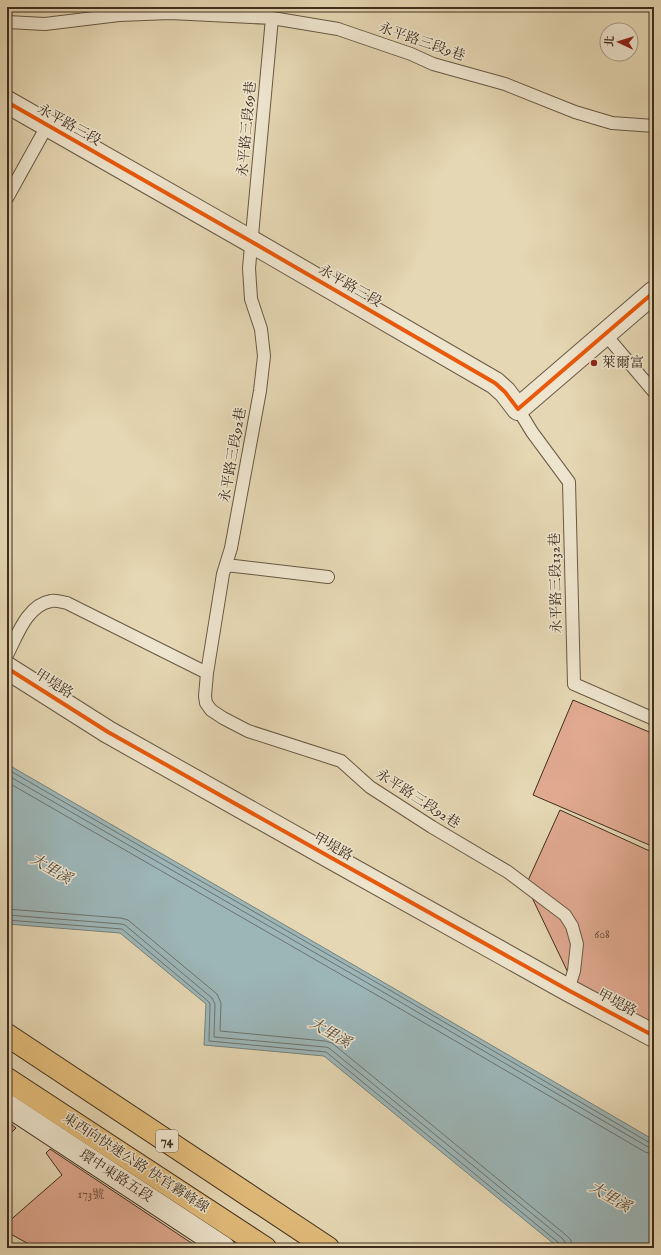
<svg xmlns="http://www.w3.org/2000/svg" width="661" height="1255" font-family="'IM FELL English','Noto Serif TC',serif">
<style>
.water{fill:#9cb6b8;stroke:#77807b}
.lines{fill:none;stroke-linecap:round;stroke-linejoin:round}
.shore{stroke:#6e726c;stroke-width:1}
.building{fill:#e0a990;stroke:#402e1f}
.lane-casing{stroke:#695844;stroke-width:14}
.street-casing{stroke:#695844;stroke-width:24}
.secondary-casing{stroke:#402e1f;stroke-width:24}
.highway-casing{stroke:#402e1f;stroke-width:24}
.lane{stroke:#eee5ce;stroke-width:12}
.street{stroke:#eee5ce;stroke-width:22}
.secondary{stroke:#eee5ce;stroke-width:22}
.highway{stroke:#e2bc7a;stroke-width:22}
.cycleway-casing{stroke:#eee5ce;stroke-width:6}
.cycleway{stroke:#e8590c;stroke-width:4}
.poi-dot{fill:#8f2418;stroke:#eee5ce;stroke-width:1.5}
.labels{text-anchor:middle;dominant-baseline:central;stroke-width:3;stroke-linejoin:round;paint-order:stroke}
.number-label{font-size:12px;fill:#684d3b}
.shield{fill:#eee5ce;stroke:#746554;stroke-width:1}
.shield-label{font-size:13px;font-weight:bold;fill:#402e1f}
.street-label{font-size:14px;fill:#402e1f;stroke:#eee5ce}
.poi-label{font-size:14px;fill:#402e1f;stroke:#eee5ce;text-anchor:start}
.water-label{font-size:15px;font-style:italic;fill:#52493e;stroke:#eee5ce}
</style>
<rect width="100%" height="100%" fill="#e5d7b3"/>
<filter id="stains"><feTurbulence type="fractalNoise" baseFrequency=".005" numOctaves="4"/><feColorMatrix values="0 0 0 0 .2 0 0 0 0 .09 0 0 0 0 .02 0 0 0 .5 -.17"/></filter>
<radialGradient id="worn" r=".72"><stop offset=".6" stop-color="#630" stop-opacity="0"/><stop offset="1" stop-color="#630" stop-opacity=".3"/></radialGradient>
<path class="water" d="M 7,764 L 395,989 L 654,1140 L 654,1248 L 559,1248 L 324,1056 L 204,1045 L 206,1004 L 120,933 L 7,924 Z"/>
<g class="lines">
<path class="shore" d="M 7,769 L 393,992 L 650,1143 L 654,1143
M 7,775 L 390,996 L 648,1147 L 654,1149
M 7,782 L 387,1001 L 645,1152 L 654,1155
M 7,909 L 121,918 L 128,920 L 217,994 L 221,1003 L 220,1031 L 325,1041 L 332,1043 L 566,1235 L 571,1240 L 572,1248
M 7,915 L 121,924 L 125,925 L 212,998 L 215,1004 L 214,1037 L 325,1047 L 329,1048 L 563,1239 L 566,1244 L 566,1248
M 7,920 L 122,929 L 209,1002 L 210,1004 L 209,1041 L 326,1052 L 559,1243 L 561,1248"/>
</g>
<path class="building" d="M 573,700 L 654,734 L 654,847 L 533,795 Z
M 560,810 L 654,853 L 654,1025 L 573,983 L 526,885 Z
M 7,1121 L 16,1128 L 7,1137 Z
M 50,1149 L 199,1248 L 107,1248 L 109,1246 L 107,1244 L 100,1248 L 36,1248 L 7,1232 L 7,1223 L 62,1175 L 46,1153 Z"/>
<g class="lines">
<g class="lane-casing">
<path id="lane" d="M 272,18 L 249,268 L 251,299 L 261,329 L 264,356 L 260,391 L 231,548 L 223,574 L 207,673 L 205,696 L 206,703 L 211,710 L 223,718 L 248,731 L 341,761 L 370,787 L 432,827 L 508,872 L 565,915 L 572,926 L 577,944 L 574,971 L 568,990
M 7,22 L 45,24 L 119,15 L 170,13 L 272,18 L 338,29 L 411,54 L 433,64 L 505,84 L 575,112 L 612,123 L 654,126
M 7,198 L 47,126
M 605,334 L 654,392
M 518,409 L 532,432 L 569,482 L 574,684 L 654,719
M 226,565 L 328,577
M 7,655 C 17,636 27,605 51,601 C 56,600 62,602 67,603 L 207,673"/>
</g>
<g class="street-casing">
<path id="street" d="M 7,102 L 252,242 L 495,383 L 505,392 L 518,409 L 654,292
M 7,668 L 108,732 L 337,861 L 568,990 L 654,1036"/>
</g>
<g class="secondary-casing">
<path id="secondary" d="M 7,1105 L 224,1248"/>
</g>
<g class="highway-casing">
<path id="highway" d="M 7,1035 L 328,1248
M 7,1079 L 265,1248"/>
</g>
<use href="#lane" class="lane"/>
<use href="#street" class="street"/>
<use href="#secondary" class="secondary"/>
<use href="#highway" class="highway"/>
<g class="cycleway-casing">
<path id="cycleway" d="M 7,102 L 252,242 L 495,383 L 505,392 L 518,409 L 654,292
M 7,668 L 108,732 L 337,861 L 568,990 L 654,1036"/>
</g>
<use href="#cycleway" class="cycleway"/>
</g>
<circle class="poi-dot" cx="594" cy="363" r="4"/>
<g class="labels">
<g class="number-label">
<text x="602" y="934">608</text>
<text x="91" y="1194">173號</text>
</g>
<rect class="shield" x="156" y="1130" width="22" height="22" rx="3"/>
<g class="shield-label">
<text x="167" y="1141">74</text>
</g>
<g class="street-label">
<text transform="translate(422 42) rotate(19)">永平路三段9巷</text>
<text transform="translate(69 125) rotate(29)">永平路三段</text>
<text transform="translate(247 129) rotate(-85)">永平路三段69巷</text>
<text transform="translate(350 286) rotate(30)">永平路三段</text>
<text transform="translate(233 455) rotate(-80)">永平路三段92巷</text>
<text transform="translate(556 583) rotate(-91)">永平路三段132巷</text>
<text transform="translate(54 684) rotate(32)">甲堤路</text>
<text transform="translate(418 799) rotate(33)">永平路三段92巷</text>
<text transform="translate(333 847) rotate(29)">甲堤路</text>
<text transform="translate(617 1003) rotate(28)">甲堤路</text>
<text transform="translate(136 1163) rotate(33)">東西向快速公路 快官霧峰線</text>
<text transform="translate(116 1176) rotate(33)">環中東路五段</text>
</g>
<g class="poi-label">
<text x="602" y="363">萊爾富</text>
</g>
<g class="water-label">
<text transform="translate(51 869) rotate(30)">大里溪</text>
<text transform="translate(330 1033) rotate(30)">大里溪</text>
<text transform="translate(610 1197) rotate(30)">大里溪</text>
</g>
</g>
<rect width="661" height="1255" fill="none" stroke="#e5d7b3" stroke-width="24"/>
<rect x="8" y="8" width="645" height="1239" fill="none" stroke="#402e1f" stroke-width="2"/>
<rect x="12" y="12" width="637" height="1231" fill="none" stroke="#402e1f"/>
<g transform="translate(619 42) rotate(274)"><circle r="19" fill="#eee5ce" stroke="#a89c88"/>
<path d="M0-3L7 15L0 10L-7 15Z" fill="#8f2418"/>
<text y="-6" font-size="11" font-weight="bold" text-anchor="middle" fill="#402e1f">北</text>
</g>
<rect width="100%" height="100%" filter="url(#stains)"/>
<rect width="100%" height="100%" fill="url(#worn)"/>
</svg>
